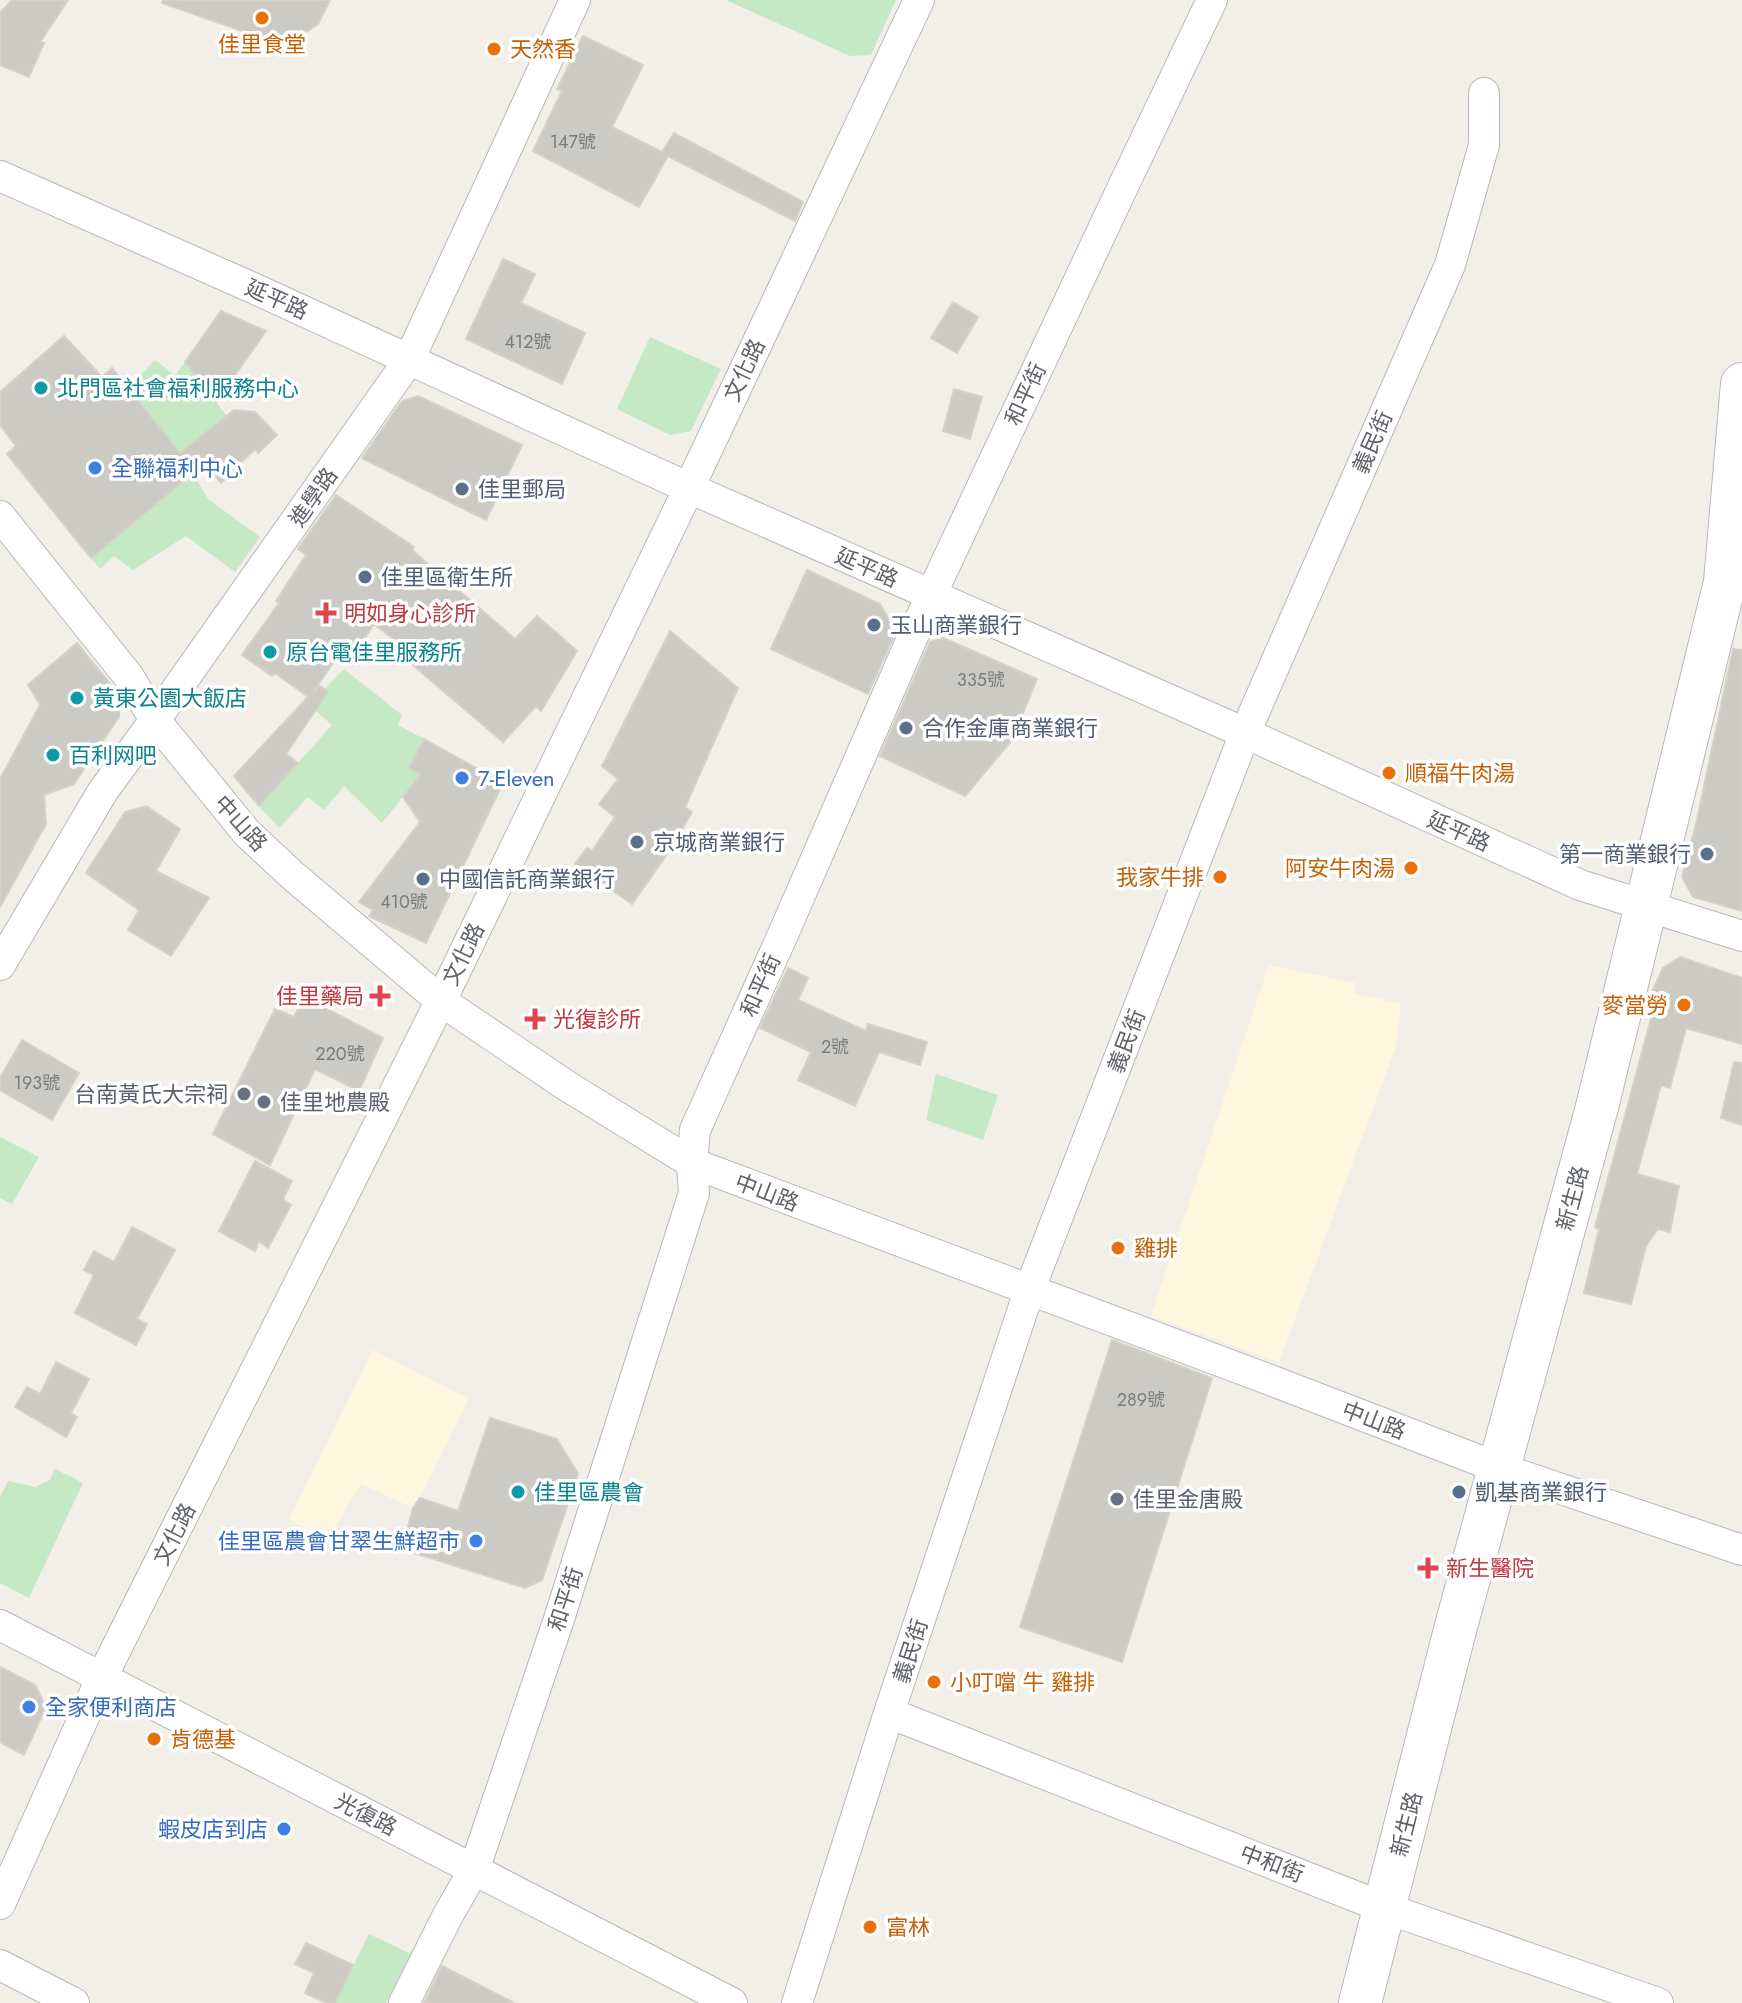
<svg xmlns="http://www.w3.org/2000/svg" width="1742" height="2003" font-family="Jost,'Noto Sans TC',sans-serif">
<style>
.commercial{fill:#fef7e0}
.green{fill:#c5e8c5}
.building{fill:#cccac5;stroke:#d6d1c6;stroke-width:2}
.lines{fill:none;stroke-linecap:round;stroke-linejoin:round}
.street-casing{stroke:#b5b8bc;stroke-width:32}
.secondary-casing{stroke:#b6babf;stroke-width:44}
.street{stroke:#fff;stroke-width:30}
.secondary{stroke:#fff;stroke-width:42}
.food-dot{fill:#e8710a;stroke:#fff;stroke-width:3}
.culture-dot{fill:#0f9aa8;stroke:#fff;stroke-width:3}
.shop-dot{fill:#3f7fe0;stroke:#fff;stroke-width:3}
.service-dot{fill:#5c6f8a;stroke:#fff;stroke-width:3}
.health-dot{fill:#e0444e;stroke:#fff;stroke-width:3}
.worship-dot{fill:#6b7280;stroke:#fff;stroke-width:3}
.labels{text-anchor:middle;dominant-baseline:central;stroke-width:7;stroke-linejoin:round;paint-order:stroke}
.number-label{font-size:18px;fill:#7a7d7f}
.food-label{font-size:22px;fill:#c56008;stroke:#fff;text-anchor:start}
.street-label{font-size:22px;fill:#5f6368;stroke:#fff}
.culture-label{font-size:22px;fill:#0d838f;stroke:#fff;text-anchor:start}
.shop-label{font-size:22px;fill:#366cbe;stroke:#fff;text-anchor:start}
.service-label{font-size:22px;fill:#4e5e75;stroke:#fff;text-anchor:start}
.health-label{font-size:22px;fill:#be3a42;stroke:#fff;text-anchor:start}
.worship-label{font-size:22px;fill:#5b616d;stroke:#fff;text-anchor:start}
</style>
<rect width="100%" height="100%" fill="#f1efe8"/>
<path class="commercial" d="M 1269,965 L 1356,983 L 1354,993 L 1401,1004 L 1396,1046 L 1279,1362 L 1151,1316 Z
M 373,1350 L 469,1399 L 420,1498 L 413,1508 L 361,1484 L 322,1549 L 297,1537 L 302,1527 L 289,1519 Z"/>
<path class="green" d="M 726,0 L 896,0 L 871,55 L 850,56 Z
M 650,337 L 721,369 L 691,431 L 670,435 L 617,409 Z
M 155,360 L 175,375 L 185,362 L 227,416 L 180,453 L 128,388 Z
M 194,475 L 208,499 L 260,537 L 235,572 L 186,536 L 133,570 L 114,556 L 100,569 L 91,558 L 183,481 Z
M 344,669 L 402,715 L 398,725 L 424,739 L 410,768 L 421,774 L 382,823 L 344,786 L 324,810 L 308,797 L 279,828 L 259,806 L 332,725 L 309,705 Z
M 936,1074 L 998,1095 L 983,1140 L 926,1120 Z
M 0,1137 L 39,1157 L 12,1204 L 0,1198 Z
M 55,1469 L 83,1483 L 29,1598 L 0,1583 L 0,1497 L 8,1481 L 35,1487 L 50,1480 Z
M 369,1934 L 411,1954 L 386,2003 L 335,2003 Z"/>
<path class="building" d="M 12,0 L 68,0 L 40,42 L 44,43 L 29,77 L 0,65 L 0,13 Z
M 163,0 L 330,0 L 318,24 L 285,46 L 162,3 Z
M 583,36 L 643,65 L 612,127 L 662,152 L 674,133 L 803,202 L 795,221 L 668,156 L 639,207 L 533,151 L 562,91 L 557,89 Z
M 503,259 L 535,274 L 521,303 L 585,333 L 562,384 L 466,339 Z
M 953,302 L 978,317 L 957,353 L 931,338 Z
M 221,311 L 266,331 L 216,402 L 185,362 Z
M 64,336 L 102,377 L 112,368 L 180,453 L 234,410 L 255,412 L 277,435 L 258,453 L 255,449 L 221,483 L 207,465 L 194,475 L 193,473 L 91,558 L 7,454 L 16,446 L 0,425 L 0,392 Z
M 954,389 L 982,397 L 970,439 L 943,431 Z
M 418,396 L 522,445 L 486,520 L 362,458 L 402,401 Z
M 336,495 L 414,547 L 412,550 L 515,639 L 537,616 L 577,651 L 541,711 L 536,706 L 503,742 L 401,655 L 406,649 L 374,624 L 354,654 L 344,647 L 313,692 L 319,685 L 328,692 L 286,754 L 298,763 L 259,806 L 234,776 L 308,697 L 275,673 L 272,676 L 242,655 L 279,603 L 276,601 L 306,555 L 298,549 Z
M 807,570 L 880,604 L 896,631 L 868,694 L 771,649 Z
M 670,631 L 738,688 L 685,807 L 692,812 L 678,836 L 679,837 L 632,904 L 575,864 L 587,848 L 592,851 L 615,817 L 599,804 L 618,779 L 602,766 Z
M 943,638 L 1037,679 L 1012,740 L 965,796 L 880,756 L 930,642 Z
M 77,643 L 119,695 L 119,717 L 74,784 L 44,795 L 46,824 L 0,907 L 0,779 L 40,705 L 28,685 Z
M 1733,649 L 1742,650 L 1742,911 L 1693,897 L 1682,877 L 1697,820 Z
M 424,739 L 503,783 L 426,943 L 369,916 L 373,910 L 359,902 L 420,822 L 403,797 L 421,774 L 409,768 Z
M 146,806 L 180,829 L 156,871 L 209,898 L 171,956 L 128,930 L 139,910 L 86,873 L 125,812 Z
M 1680,957 L 1742,978 L 1742,1044 L 1686,1028 L 1670,1088 L 1661,1085 L 1637,1174 L 1679,1186 L 1670,1232 L 1658,1229 L 1646,1246 L 1631,1304 L 1584,1293 L 1599,1229 L 1595,1227 L 1652,1015 L 1652,992 L 1663,968 Z
M 788,968 L 808,978 L 798,1000 L 866,1031 L 868,1024 L 927,1042 L 920,1065 L 879,1052 L 855,1106 L 798,1080 L 811,1052 L 760,1028 Z
M 304,997 L 383,1038 L 359,1091 L 315,1069 L 270,1165 L 213,1134 L 275,1009 L 294,1017 Z
M 22,1040 L 79,1073 L 52,1120 L 0,1090 L 0,1078 Z
M 1734,1062 L 1742,1063 L 1742,1125 L 1721,1118 Z
M 255,1161 L 292,1181 L 283,1199 L 291,1205 L 268,1248 L 259,1241 L 255,1251 L 219,1231 Z
M 132,1227 L 175,1250 L 137,1319 L 147,1324 L 136,1345 L 75,1313 L 94,1275 L 84,1270 L 94,1251 L 114,1262 Z
M 1112,1340 L 1212,1378 L 1122,1662 L 1020,1627 Z
M 56,1362 L 89,1379 L 71,1413 L 77,1417 L 66,1437 L 15,1407 L 27,1387 L 40,1394 Z
M 490,1418 L 557,1439 L 578,1474 L 542,1580 L 525,1588 L 414,1553 L 405,1538 L 413,1508 L 420,1498 L 458,1511 Z
M 0,1667 L 35,1685 L 46,1707 L 24,1755 L 0,1742 Z
M 306,1943 L 353,1965 L 335,2003 L 326,2003 L 305,1993 L 314,1973 L 295,1964 Z
M 442,1966 L 514,2003 L 424,2003 Z"/>
<g class="lines">
<g class="street-casing">
<path id="street" d="M 0,176 L 253,288 L 689,488 L 1245,733 L 1580,885 L 1742,936
M 0,516 L 129,677 L 155,720 L 247,833 L 292,875 L 441,1001 L 567,1086 L 692,1163 L 1278,1383 L 1499,1468 L 1742,1550
M 0,965 L 103,791 L 155,720 L 409,360 L 575,0
M 0,1625 L 732,2003
M 889,1713 L 1385,1908 L 1658,2003
M 0,1904 L 101,1679 L 454,974 L 689,488 L 919,0
M 0,1965 L 74,2003
M 404,2003 L 448,1915 L 474,1870 L 559,1619 L 694,1193 L 692,1163 L 695,1130 L 784,932 L 931,595 L 1120,193 L 1212,0
M 797,2003 L 889,1713 L 1029,1291 L 1245,733 L 1450,265 L 1484,145 L 1484,93"/>
</g>
<g class="secondary-casing">
<path id="secondary" d="M 1360,2003 L 1455,1630 L 1597,1107 L 1725,582 L 1742,384"/>
</g>
<use href="#street" class="street"/>
<use href="#secondary" class="secondary"/>
</g>
<g class="food-dot">
<circle cx="262" cy="18" r="8"/>
<circle cx="494" cy="49" r="8"/>
<circle cx="1389" cy="773" r="8"/>
<circle cx="1411" cy="868" r="8"/>
<circle cx="1220" cy="877" r="8"/>
<circle cx="1684" cy="1005" r="8"/>
<circle cx="1118" cy="1248" r="8"/>
<circle cx="934" cy="1682" r="8"/>
<circle cx="154" cy="1739" r="8"/>
<circle cx="870" cy="1927" r="8"/>
</g>
<g class="culture-dot">
<circle cx="41" cy="388" r="8"/>
<circle cx="270" cy="652" r="8"/>
<circle cx="77" cy="698" r="8"/>
<circle cx="53" cy="755" r="8"/>
<circle cx="518" cy="1492" r="8"/>
</g>
<g class="shop-dot">
<circle cx="95" cy="468" r="8"/>
<circle cx="462" cy="778" r="8"/>
<circle cx="476" cy="1541" r="8"/>
<circle cx="29" cy="1707" r="8"/>
<circle cx="284" cy="1829" r="8"/>
</g>
<g class="service-dot">
<circle cx="462" cy="489" r="8"/>
<circle cx="365" cy="577" r="8"/>
<circle cx="874" cy="625" r="8"/>
<circle cx="906" cy="728" r="8"/>
<circle cx="637" cy="842" r="8"/>
<circle cx="1707" cy="854" r="8"/>
<circle cx="423" cy="879" r="8"/>
<circle cx="1459" cy="1492" r="8"/>
</g>
<g class="health-dot">
<path d="M322 601h8v8h8v8h-8v8h-8v-8h-8v-8h8z"/>
<path d="M376 984h8v8h8v8h-8v8h-8v-8h-8v-8h8z"/>
<path d="M531 1007h8v8h8v8h-8v8h-8v-8h-8v-8h8z"/>
<path d="M1424 1556h8v8h8v8h-8v8h-8v-8h-8v-8h8z"/>
</g>
<g class="worship-dot">
<circle cx="244" cy="1094" r="8"/>
<circle cx="264" cy="1102" r="8"/>
<circle cx="1117" cy="1499" r="8"/>
</g>
<g class="labels">
<g class="number-label">
<text x="573" y="142">147號</text>
<text x="528" y="342">412號</text>
<text x="981" y="680">335號</text>
<text x="404" y="902">410號</text>
<text x="835" y="1047">2號</text>
<text x="340" y="1054">220號</text>
<text x="37" y="1083">193號</text>
<text x="1141" y="1400">289號</text>
</g>
<g class="food-label">
<text x="262" y="44" text-anchor="middle">佳里食堂</text>
<text x="510" y="49">天然香</text>
<text x="1405" y="773">順福牛肉湯</text>
<text x="1395" y="868" text-anchor="end">阿安牛肉湯</text>
<text x="1204" y="877" text-anchor="end">我家牛排</text>
<text x="1668" y="1005" text-anchor="end">麥當勞</text>
<text x="1134" y="1248">雞排</text>
<text x="950" y="1682">小叮噹 牛 雞排</text>
<text x="170" y="1739">肯德基</text>
<text x="886" y="1927">富林</text>
</g>
<g class="street-label">
<text transform="translate(277 299) rotate(24)">延平路</text>
<text transform="translate(744 370) rotate(-65)">文化路</text>
<text transform="translate(1025 394) rotate(-65)">和平街</text>
<text transform="translate(1372 442) rotate(-66)">義民街</text>
<text transform="translate(313 497) rotate(-55)">進學路</text>
<text transform="translate(867 567) rotate(24)">延平路</text>
<text transform="translate(241 823) rotate(48)">中山路</text>
<text transform="translate(1459 831) rotate(24)">延平路</text>
<text transform="translate(463 954) rotate(-64)">文化路</text>
<text transform="translate(760 985) rotate(-66)">和平街</text>
<text transform="translate(1126 1041) rotate(-69)">義民街</text>
<text transform="translate(767 1192) rotate(21)">中山路</text>
<text transform="translate(1572 1198) rotate(-75)">新生路</text>
<text transform="translate(1374 1420) rotate(21)">中山路</text>
<text transform="translate(174 1534) rotate(-63)">文化路</text>
<text transform="translate(565 1599) rotate(-72)">和平街</text>
<text transform="translate(910 1651) rotate(-72)">義民街</text>
<text transform="translate(366 1814) rotate(27)">光復路</text>
<text transform="translate(1406 1824) rotate(-76)">新生路</text>
<text transform="translate(1272 1863) rotate(21)">中和街</text>
</g>
<g class="culture-label">
<text x="57" y="388">北門區社會福利服務中心</text>
<text x="286" y="652">原台電佳里服務所</text>
<text x="93" y="698">黃東公園大飯店</text>
<text x="69" y="755">百利网吧</text>
<text x="534" y="1492">佳里區農會</text>
</g>
<g class="shop-label">
<text x="111" y="468">全聯福利中心</text>
<text x="478" y="778">7-Eleven</text>
<text x="460" y="1541" text-anchor="end">佳里區農會甘翠生鮮超市</text>
<text x="45" y="1707">全家便利商店</text>
<text x="268" y="1829" text-anchor="end">蝦皮店到店</text>
</g>
<g class="service-label">
<text x="478" y="489">佳里郵局</text>
<text x="381" y="577">佳里區衛生所</text>
<text x="890" y="625">玉山商業銀行</text>
<text x="922" y="728">合作金庫商業銀行</text>
<text x="653" y="842">京城商業銀行</text>
<text x="1691" y="854" text-anchor="end">第一商業銀行</text>
<text x="439" y="879">中國信託商業銀行</text>
<text x="1475" y="1492">凱基商業銀行</text>
</g>
<g class="health-label">
<text x="344" y="613">明如身心診所</text>
<text x="364" y="996" text-anchor="end">佳里藥局</text>
<text x="553" y="1019">光復診所</text>
<text x="1446" y="1568">新生醫院</text>
</g>
<g class="worship-label">
<text x="228" y="1094" text-anchor="end">台南黃氏大宗祠</text>
<text x="280" y="1102">佳里地農殿</text>
<text x="1133" y="1499">佳里金唐殿</text>
</g>
</g>
</svg>
